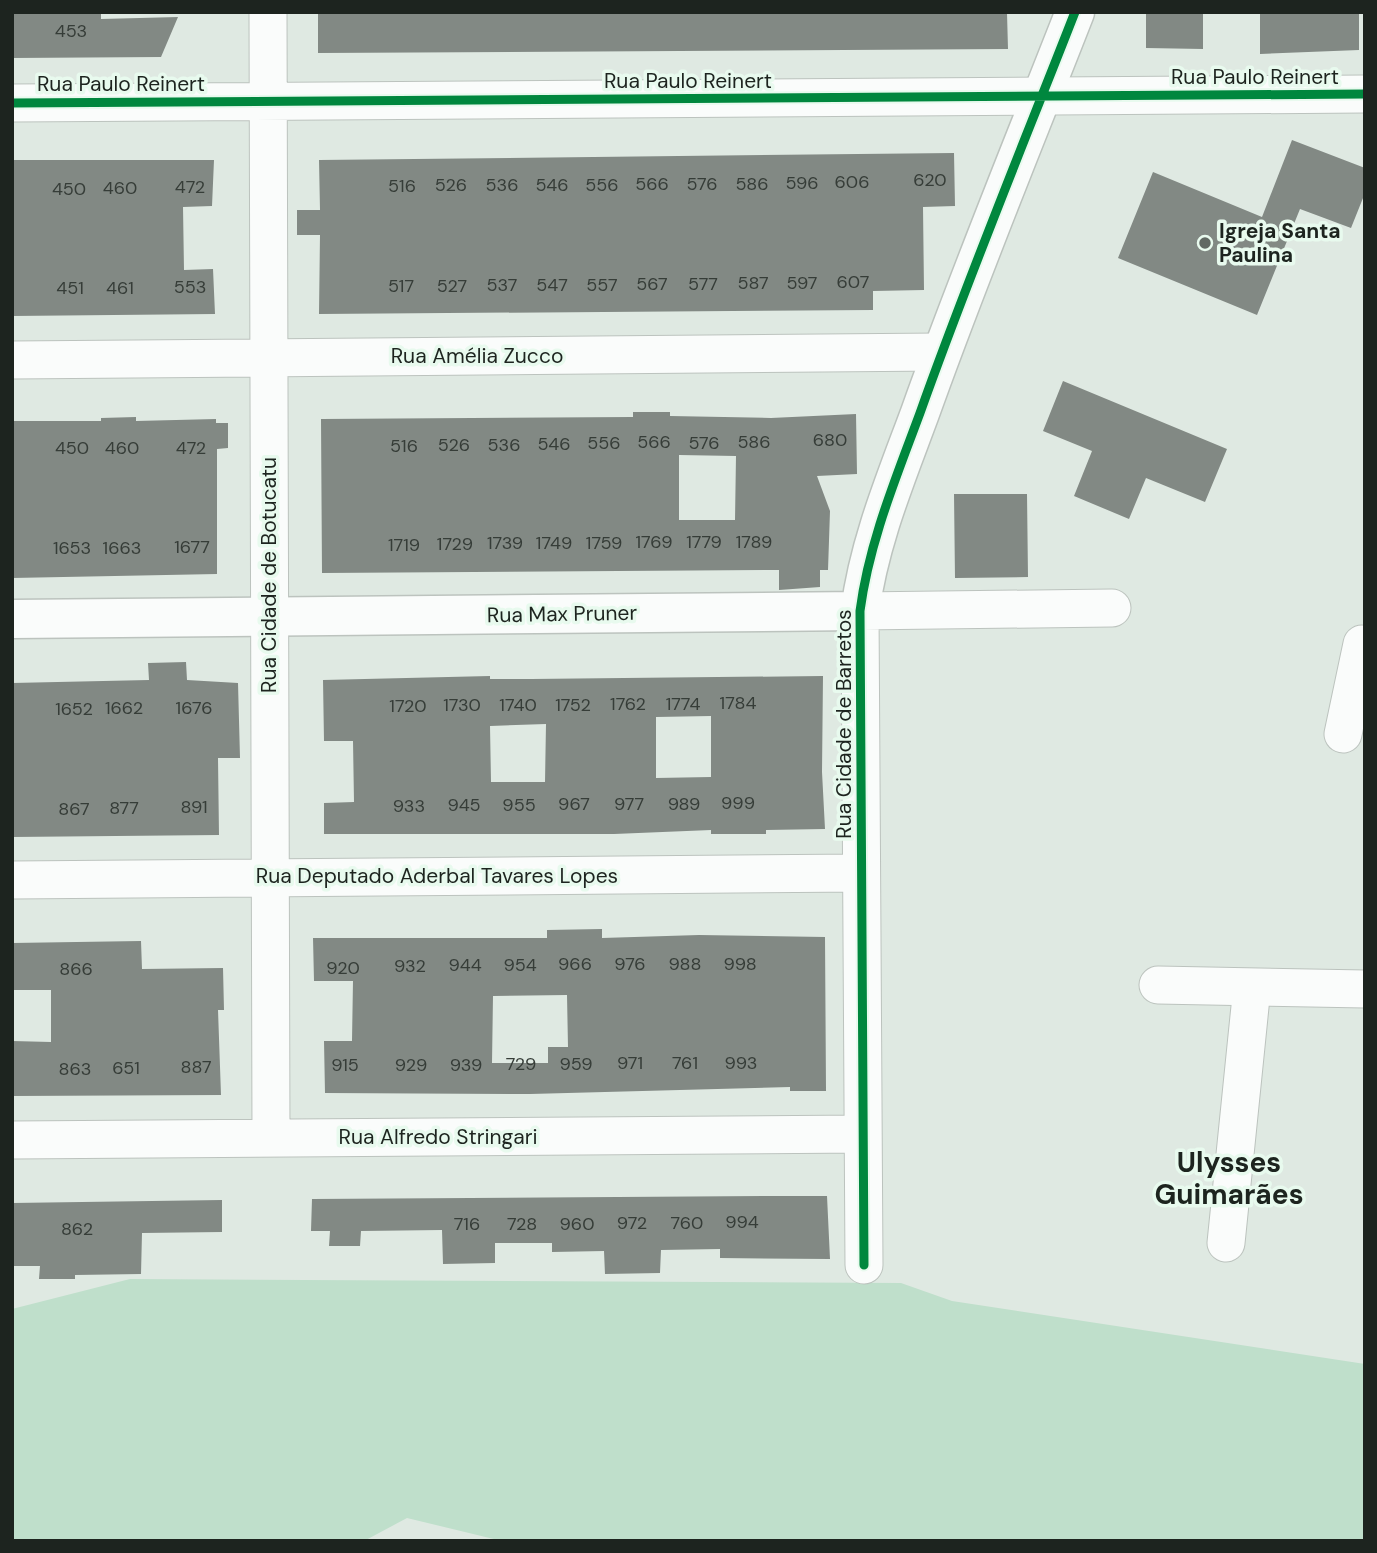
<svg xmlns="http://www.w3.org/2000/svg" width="1377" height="1553" font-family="'DM Sans',sans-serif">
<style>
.green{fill:#bfdfcb}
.building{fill:#828984;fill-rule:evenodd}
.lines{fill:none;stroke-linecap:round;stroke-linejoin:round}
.minor-casing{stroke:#bcc3be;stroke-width:39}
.tertiary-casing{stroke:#bcc3be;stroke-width:41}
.minor{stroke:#fafcfb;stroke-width:37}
.tertiary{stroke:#fafcfb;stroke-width:38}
.cycleway-casing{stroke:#e8faee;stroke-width:13}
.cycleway{stroke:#00873e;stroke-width:9}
.poi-dot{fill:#616963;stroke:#e8faee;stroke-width:2.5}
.labels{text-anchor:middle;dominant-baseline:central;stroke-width:7;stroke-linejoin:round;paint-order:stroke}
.number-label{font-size:18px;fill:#363d38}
.street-label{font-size:21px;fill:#1d241f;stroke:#e8faee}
.poi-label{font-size:21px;font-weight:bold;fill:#1d241f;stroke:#e8faee;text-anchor:start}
.district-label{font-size:28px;font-weight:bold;fill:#1d241f;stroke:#e8faee}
</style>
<rect width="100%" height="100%" fill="#dfe9e2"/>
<path class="green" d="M 130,1279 L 901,1283 L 952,1301 L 1365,1364 L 1365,1541 L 502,1541 L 407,1518 L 364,1541 L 12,1541 L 12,1309 Z"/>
<path class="building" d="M 12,12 L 101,12 L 101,19 L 178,17 L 161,57 L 12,58 Z
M 318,12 L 1007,13 L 1008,49 L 318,53 Z
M 1146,12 L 1203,12 L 1203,49 L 1146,48 Z
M 1260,12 L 1359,12 L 1359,50 L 1260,54 Z
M 1292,140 L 1365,168 L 1365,193 L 1351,228 L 1300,209 L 1257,315 L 1118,258 L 1153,172 L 1262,217 Z
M 954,153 L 955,206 L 923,207 L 924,290 L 873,291 L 873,310 L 319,314 L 320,235 L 297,235 L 297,210 L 320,210 L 319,160 Z
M 12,160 L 214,160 L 212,206 L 183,207 L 184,270 L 213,269 L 215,314 L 12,316 Z
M 1063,381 L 1227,449 L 1205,502 L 1146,478 L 1129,519 L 1074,496 L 1092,451 L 1043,431 Z
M 633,412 L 670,412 L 670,416 L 771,418 L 856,414 L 857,474 L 817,476 L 830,511 L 828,570 L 820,570 L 820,587 L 779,590 L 779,570 L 322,573 L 321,419 L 633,417 ZM 679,455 L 736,456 L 735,520 L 679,520 Z
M 136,417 L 136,421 L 216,419 L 216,423 L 228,423 L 228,448 L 217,449 L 217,574 L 12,578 L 12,421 L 101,421 L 101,418 Z
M 954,494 L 1027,494 L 1028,577 L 955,578 Z
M 186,662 L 187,680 L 238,683 L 240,758 L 218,758 L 219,835 L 12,837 L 12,683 L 149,680 L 148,663 Z
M 490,676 L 490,679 L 531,679 L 823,676 L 822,772 L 825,829 L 766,830 L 766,834 L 711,834 L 711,830 L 614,834 L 324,834 L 324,803 L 354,802 L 353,741 L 324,741 L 323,680 ZM 711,716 L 711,777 L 656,778 L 656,717 ZM 546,724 L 545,782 L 491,782 L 490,726 Z
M 602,929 L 602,938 L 699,935 L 825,937 L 826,1091 L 790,1091 L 790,1087 L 530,1094 L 325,1093 L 324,1041 L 352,1041 L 353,981 L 314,981 L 313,938 L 547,938 L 547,930 ZM 567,995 L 568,1047 L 548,1047 L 548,1063 L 492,1063 L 493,996 Z
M 141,941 L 142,969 L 223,968 L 224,1010 L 218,1010 L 221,1095 L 12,1096 L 12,1041 L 51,1042 L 51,990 L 12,990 L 12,943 Z
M 769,1196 L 827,1196 L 830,1259 L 720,1258 L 720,1249 L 661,1250 L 660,1273 L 605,1274 L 604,1251 L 552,1252 L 552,1243 L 495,1243 L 495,1263 L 443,1264 L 442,1230 L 361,1231 L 360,1246 L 329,1246 L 330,1231 L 311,1231 L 312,1199 Z
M 222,1200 L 222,1232 L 142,1233 L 141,1274 L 75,1275 L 75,1279 L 39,1279 L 40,1266 L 12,1266 L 12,1203 Z"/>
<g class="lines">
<g class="minor-casing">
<path id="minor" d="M 268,12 L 271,1138
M 12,103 L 1365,94
M 12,360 L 941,352
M 1343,734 L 1362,644 L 1365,645
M 12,880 L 861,873
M 1158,985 L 1365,989
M 12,1140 L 863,1134
M 1226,1243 L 1252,987
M 864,1265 L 860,611 L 1112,608"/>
</g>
<g class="tertiary-casing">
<path id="tertiary" d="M 12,619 L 860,611 C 869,542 896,478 920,413 C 968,278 1023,145 1075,12"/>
</g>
<use href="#minor" class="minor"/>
<use href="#tertiary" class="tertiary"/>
<g class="cycleway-casing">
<path id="cycleway" d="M 12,103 L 1365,94
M 864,1265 L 860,611 C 869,542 896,478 920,413 C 968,278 1023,145 1075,12"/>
</g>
<use href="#cycleway" class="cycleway"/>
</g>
<circle class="poi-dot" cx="1205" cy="243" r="7"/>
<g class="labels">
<g class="number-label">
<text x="71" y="31">453</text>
<text x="930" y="180">620</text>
<text x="852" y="182">606</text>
<text x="802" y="183">596</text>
<text x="652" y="184">566</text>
<text x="702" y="184">576</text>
<text x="752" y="184">586</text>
<text x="451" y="185">526</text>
<text x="502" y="185">536</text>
<text x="552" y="185">546</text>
<text x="602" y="185">556</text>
<text x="402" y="186">516</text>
<text x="190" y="187">472</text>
<text x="120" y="188">460</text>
<text x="69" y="189">450</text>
<text x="853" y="282">607</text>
<text x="753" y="283">587</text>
<text x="802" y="283">597</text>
<text x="652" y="284">567</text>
<text x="703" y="284">577</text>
<text x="502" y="285">537</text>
<text x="552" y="285">547</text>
<text x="602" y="285">557</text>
<text x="401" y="286">517</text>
<text x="452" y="286">527</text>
<text x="190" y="287">553</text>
<text x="70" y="288">451</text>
<text x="120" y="288">461</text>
<text x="830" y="440">680</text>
<text x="654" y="442">566</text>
<text x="754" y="442">586</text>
<text x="604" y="443">556</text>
<text x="704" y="443">576</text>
<text x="554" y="444">546</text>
<text x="454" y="445">526</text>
<text x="504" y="445">536</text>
<text x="404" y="446">516</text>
<text x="72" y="448">450</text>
<text x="122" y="448">460</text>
<text x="191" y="448">472</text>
<text x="654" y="542">1769</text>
<text x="704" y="542">1779</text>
<text x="754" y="542">1789</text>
<text x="505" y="543">1739</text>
<text x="554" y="543">1749</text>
<text x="604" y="543">1759</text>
<text x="455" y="544">1729</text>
<text x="404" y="545">1719</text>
<text x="192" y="547">1677</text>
<text x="72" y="548">1653</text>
<text x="122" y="548">1663</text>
<text x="738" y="703">1784</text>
<text x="628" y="704">1762</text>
<text x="683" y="704">1774</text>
<text x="462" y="705">1730</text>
<text x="518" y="705">1740</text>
<text x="573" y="705">1752</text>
<text x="408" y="706">1720</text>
<text x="124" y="708">1662</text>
<text x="194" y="708">1676</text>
<text x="74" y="709">1652</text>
<text x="738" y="803">999</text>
<text x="574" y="804">967</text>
<text x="629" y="804">977</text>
<text x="684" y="804">989</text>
<text x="464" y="805">945</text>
<text x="519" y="805">955</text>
<text x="409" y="806">933</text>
<text x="194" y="807">891</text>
<text x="124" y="808">877</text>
<text x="74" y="809">867</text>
<text x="575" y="964">966</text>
<text x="630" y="964">976</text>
<text x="685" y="964">988</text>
<text x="740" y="964">998</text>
<text x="465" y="965">944</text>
<text x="520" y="965">954</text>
<text x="410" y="966">932</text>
<text x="343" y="968">920</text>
<text x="76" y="969">866</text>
<text x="630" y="1063">971</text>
<text x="685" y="1063">761</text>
<text x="741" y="1063">993</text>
<text x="521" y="1064">729</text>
<text x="576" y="1064">959</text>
<text x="345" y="1065">915</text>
<text x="411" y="1065">929</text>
<text x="466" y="1065">939</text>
<text x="196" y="1067">887</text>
<text x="126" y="1068">651</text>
<text x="75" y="1069">863</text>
<text x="742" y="1222">994</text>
<text x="632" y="1223">972</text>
<text x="687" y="1223">760</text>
<text x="467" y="1224">716</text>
<text x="522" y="1224">728</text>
<text x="577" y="1224">960</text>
<text x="77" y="1229">862</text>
</g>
<g class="street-label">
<text x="1255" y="77">Rua Paulo Reinert</text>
<text x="688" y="81">Rua Paulo Reinert</text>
<text x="121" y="84">Rua Paulo Reinert</text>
<text x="477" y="356">Rua Amélia Zucco</text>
<text transform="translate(269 575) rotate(-90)">Rua Cidade de Botucatu</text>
<text transform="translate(562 614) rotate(-1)">Rua Max Pruner</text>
<text transform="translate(844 724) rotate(-90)">Rua Cidade de Barretos</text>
<text x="437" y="876">Rua Deputado Aderbal Tavares Lopes</text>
<text x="438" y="1137">Rua Alfredo Stringari</text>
</g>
<g class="poi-label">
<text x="1219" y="231">Igreja Santa<tspan x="1219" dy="24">Paulina</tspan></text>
</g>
<g class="district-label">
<text x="1229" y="1162">Ulysses<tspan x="1229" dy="32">Guimarães</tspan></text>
</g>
</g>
<rect width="1377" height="1553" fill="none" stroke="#1d241f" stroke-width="28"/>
</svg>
